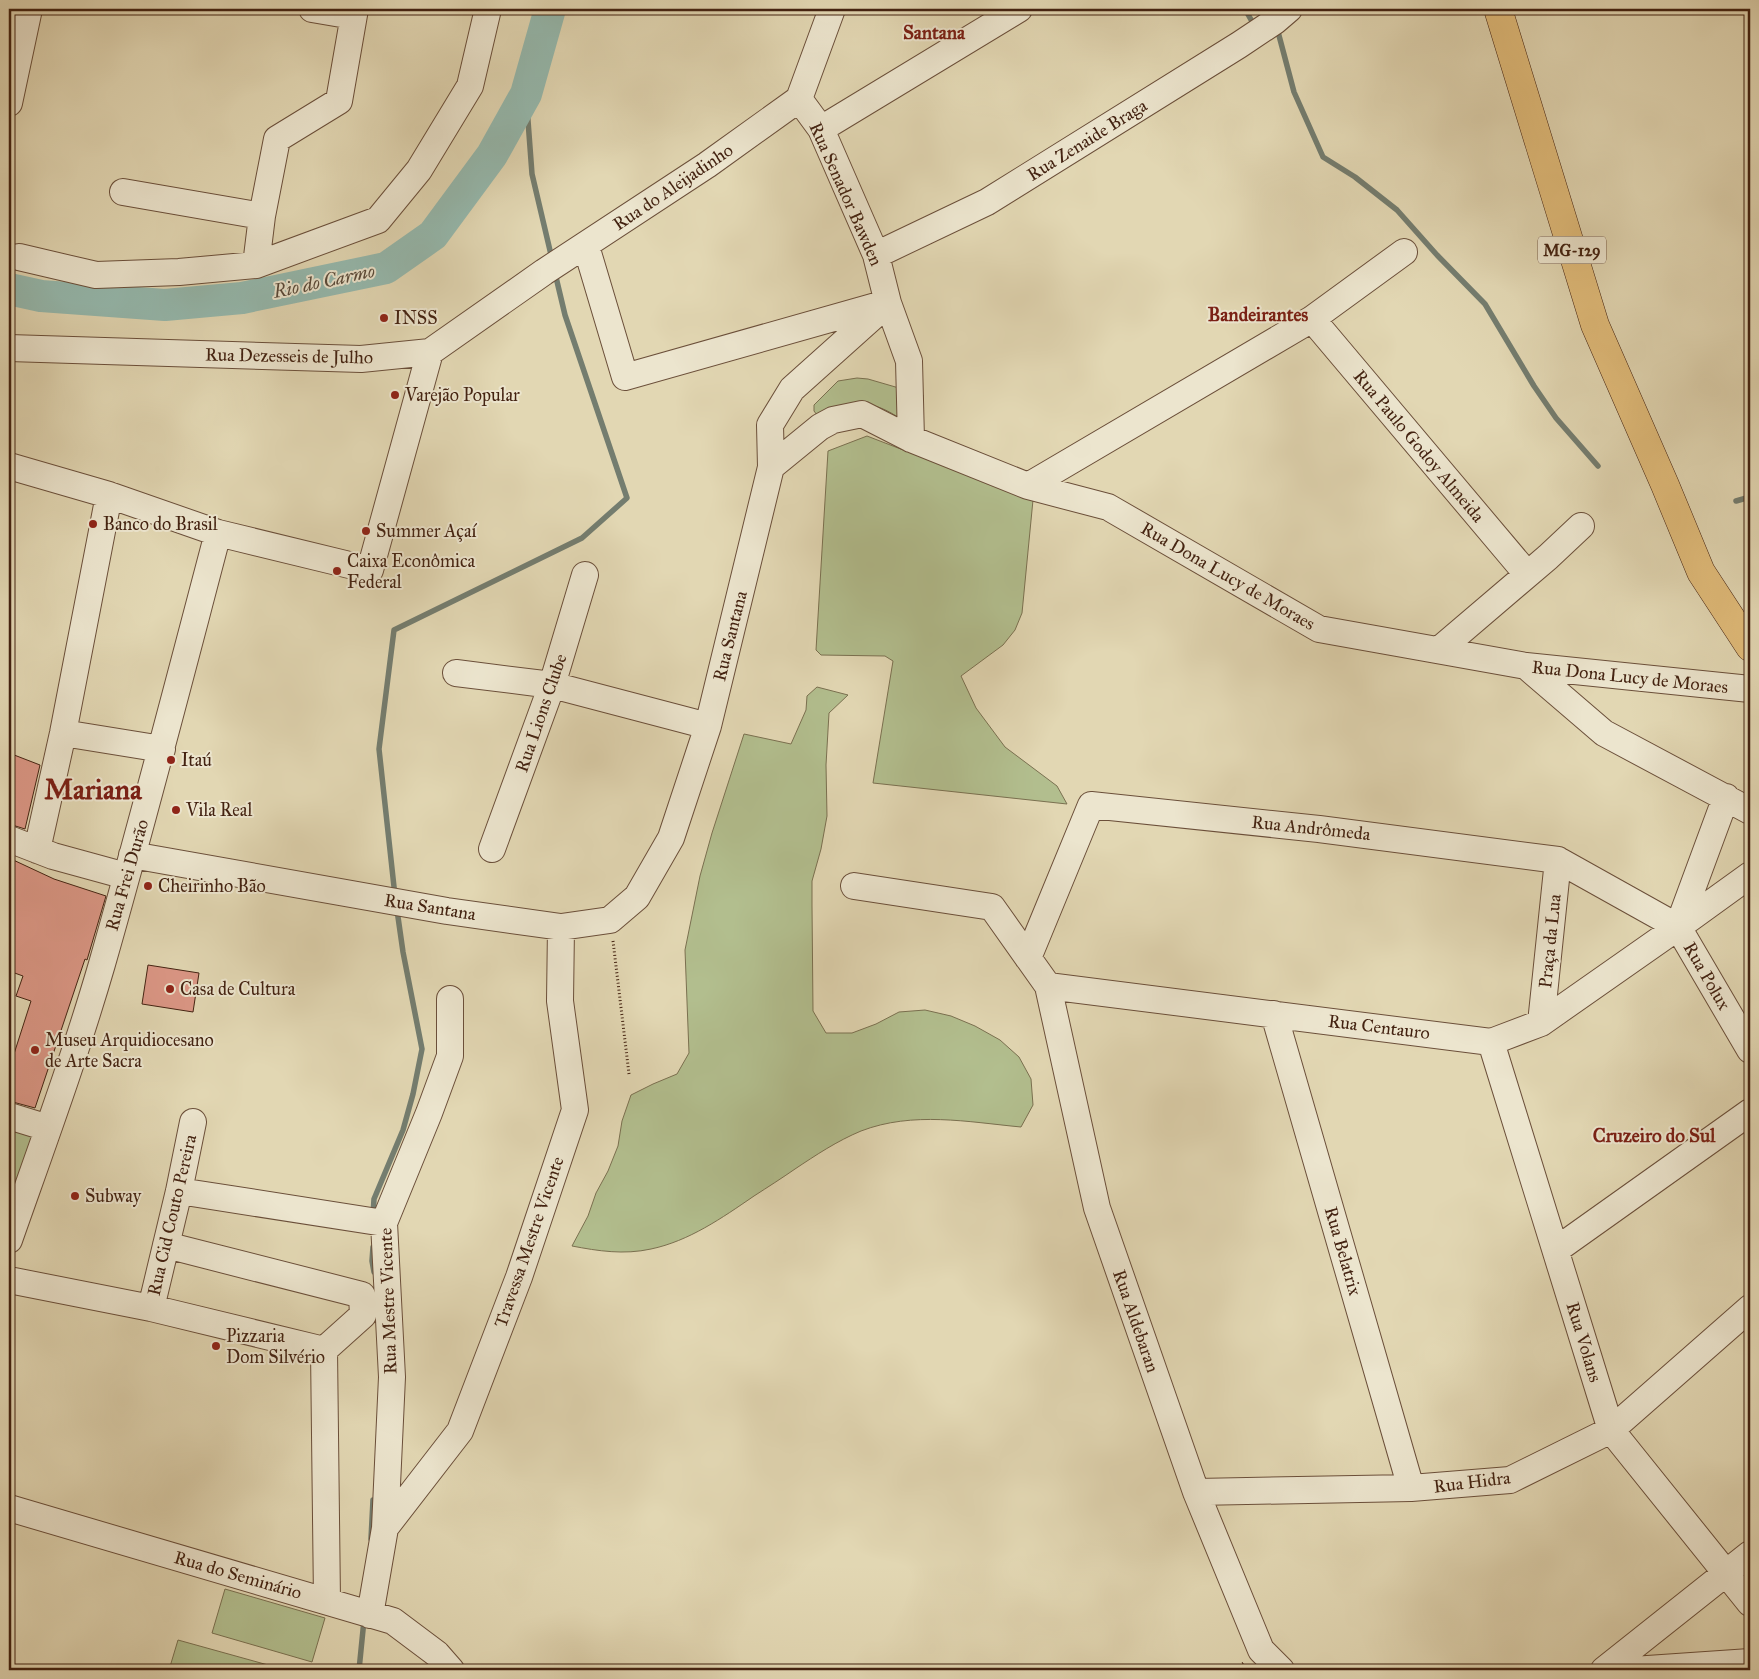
<svg xmlns="http://www.w3.org/2000/svg" width="1759" height="1679" font-family="'IM FELL Great Primer',serif">
<style>
.green{fill:#b2be8e;stroke:#7a7050}
.lines{fill:none;stroke-linecap:round;stroke-linejoin:round}
.stream{stroke:#747d6f;stroke-width:5.5}
.river{stroke:#95b9ae;stroke-width:32}
.building{fill:#dc9786;stroke:#432211}
.minor-casing{stroke:#6b4f3a;stroke-width:28}
.major-casing{stroke:#432211;stroke-width:29}
.path{stroke:#432211;stroke-width:3;stroke-dasharray:1 2.5;stroke-linecap:butt}
.minor{stroke:#ece5ce;stroke-width:26}
.major{stroke:#e1bc7a;stroke-width:28}
.poi-dot{fill:#8f2418;stroke:#ece5ce;stroke-width:2}
.labels{text-anchor:middle;dominant-baseline:central;stroke-width:4;stroke-linejoin:round;paint-order:stroke}
.shield{fill:#ece5ce;stroke:#765c4a;stroke-width:1}
.shield-label{font-size:16px;font-weight:bold;fill:#432211}
.street-label{font-size:18px;fill:#432211;stroke:#ece5ce}
.poi-label{font-size:18px;fill:#432211;stroke:#ece5ce;text-anchor:start}
.neighbourhood-label{font-size:19px;font-weight:bold;fill:#7a1f14;stroke:#ece5ce}
.water-label{font-size:19px;font-style:italic;fill:#584838;stroke:#ece5ce}
.town-label{font-size:28px;font-weight:bold;fill:#7a1f14;stroke:#ece5ce}
</style>
<rect width="100%" height="100%" fill="#e2d7b3"/>
<filter id="stains"><feTurbulence type="fractalNoise" baseFrequency=".004" numOctaves="4"/><feColorMatrix values="0 0 0 0 .2 0 0 0 0 .09 0 0 0 0 .02 0 0 0 .5 -.17"/></filter>
<radialGradient id="worn" r=".72"><stop offset=".6" stop-color="#630" stop-opacity="0"/><stop offset="1" stop-color="#630" stop-opacity=".3"/></radialGradient>
<path class="green" d="M 857,378 L 868,379 L 923,395 L 923,414 L 910,426 C 873,397 860,402 817,415 L 814,411 L 814,405 L 838,381 Z
M 867,436 L 1033,500 L 1022,613 L 1015,630 L 1003,645 L 961,676 L 976,708 L 1005,747 L 1057,786 L 1067,804 L 873,783 L 893,661 L 885,656 L 821,655 L 816,650 L 828,451 Z
M 817,687 L 848,695 L 829,713 L 826,765 L 827,816 L 821,849 L 812,881 L 812,906 L 813,1011 L 826,1033 L 852,1033 L 876,1024 L 899,1012 L 925,1010 L 951,1016 L 975,1026 L 1000,1040 L 1019,1057 L 1031,1079 L 1033,1105 L 1021,1127 C 968,1122 913,1111 861,1131 C 837,1141 816,1155 795,1169 C 782,1178 768,1187 754,1196 C 722,1218 689,1241 651,1249 C 624,1255 598,1251 572,1246 L 588,1216 L 596,1193 L 608,1171 L 618,1146 L 622,1121 L 631,1095 L 653,1084 L 677,1074 L 689,1053 L 685,950 L 700,876 L 712,833 L 744,734 L 791,744 L 806,710 L 807,696 Z
M 9,1127 L 45,1140 L 9,1229 Z
M 225,1589 L 325,1618 L 312,1662 L 212,1633 Z
M 178,1640 L 286,1670 L 169,1670 Z"/>
<g class="lines">
<path class="stream" d="M 1245,9 L 1254,25 L 1256,25
M 1277,28 L 1294,92 L 1323,157 L 1355,177 L 1397,210 L 1437,255 L 1485,304 L 1534,386 L 1556,418 L 1598,466
M 526,94 L 532,174 L 552,259
M 1736,501 L 1750,497
M 395,896 L 379,749 L 394,630 L 582,538 L 627,498 L 565,315 L 555,273
M 373,1215 L 374,1199 L 403,1130 L 413,1094 L 422,1049 L 403,952 L 397,910
M 373,1247 L 372,1261 L 374,1272
M 371,1539 L 373,1500
M 359,1670 L 364,1620"/>
<path class="river" d="M 9,289 L 41,296 L 165,305 L 242,298 L 386,268 L 433,235 L 492,155 L 526,94 L 550,9"/>
</g>
<path class="building" d="M 9,753 L 40,765 L 25,829 L 9,824 Z
M 9,858 L 54,879 L 106,896 L 87,960 L 85,959 L 35,1108 L 9,1101 L 9,1055 L 13,1057 L 31,1001 L 16,996 L 23,976 L 9,971 L 9,964 L 13,951 L 9,949 Z
M 148,965 L 199,973 L 193,1012 L 142,1004 Z"/>
<g class="lines">
<g class="minor-casing">
<path id="minor" d="M 312,9 L 353,16
M 799,99 L 821,129 L 876,255 L 888,303 L 909,361 L 911,439
M 799,99 L 832,9
M 9,103 L 29,9
M 821,129 L 1019,9
M 123,192 L 262,216
M 586,246 L 625,377 L 883,304
M 876,255 L 987,202 L 1239,45 L 1275,21 L 1289,9
M 19,257 L 96,275 L 179,272 L 256,265 L 378,220 L 419,170 L 470,86 L 488,9
M 256,265 L 262,216 L 277,139 L 339,101 L 355,9
M 1312,319 L 1527,574
M 9,348 L 361,359 L 430,352 L 544,272 L 707,165 L 799,99
M 9,466 L 109,495 L 218,533 L 370,570 L 430,352
M 771,467 L 820,427 L 833,420 L 862,414 L 911,439 L 1028,486 L 1108,507 L 1319,629 L 1526,666 L 1750,689
M 1028,486 L 1312,319 L 1404,252
M 1439,650 L 1548,557 L 1581,526
M 1526,666 L 1604,733 L 1750,811
M 456,673 L 552,685 L 708,726
M 63,733 L 162,749
M 9,839 L 53,856 L 126,876
M 492,849 L 552,685 L 585,575
M 37,850 L 63,733 L 109,495
M 132,855 L 447,911 L 561,927 L 610,920 L 637,897 L 671,838 L 708,726 L 771,467 L 770,425 L 792,389 L 888,303
M 854,886 L 992,907 L 1048,986 L 1097,1208 L 1196,1492 L 1261,1650 L 1281,1670
M 1678,927 L 1750,1050
M 1678,927 L 1726,797
M 1028,958 L 1091,805 L 1319,829 L 1558,860 L 1678,927
M 1048,986 L 1491,1042 L 1541,1023 L 1678,927 L 1750,875
M 1274,1014 L 1411,1488
M 1541,1023 L 1558,860
M 1491,1042 L 1611,1430 L 1750,1603
M 9,1116 L 48,1128
M 179,1191 L 384,1223
M 9,1240 C 41,1149 75,1057 102,964 C 143,821 180,677 218,533
M 166,1245 L 362,1295 L 363,1315 L 324,1350
M 1556,1250 L 1750,1112
M 9,1280 L 151,1308 L 324,1350 L 327,1601
M 151,1308 L 179,1191 L 193,1122
M 1196,1492 L 1411,1488 L 1510,1480 L 1611,1430 L 1750,1308
M 9,1508 L 393,1621 L 437,1654 L 451,1670
M 385,1528 L 460,1431 L 519,1277 L 575,1110 L 560,1001 L 561,927
M 370,1615 L 385,1528 L 392,1377 L 384,1223 L 429,1113 L 450,1056 L 450,999
M 1604,1670 L 1750,1554
M 1633,1670 L 1750,1662"/>
</g>
<g class="major-casing">
<path id="major" d="M 1498,9 L 1595,325 L 1665,485 L 1701,572 L 1750,647"/>
</g>
<path class="path" d="M 613,941 L 629,1074
M 1234,1670 L 1245,1662"/>
<use href="#minor" class="minor"/>
<use href="#major" class="major"/>
</g>
<g class="poi-dot">
<circle cx="384" cy="318" r="5"/>
<circle cx="395" cy="395" r="5"/>
<circle cx="93" cy="524" r="5"/>
<circle cx="366" cy="531" r="5"/>
<circle cx="337" cy="571" r="5"/>
<circle cx="171" cy="760" r="5"/>
<circle cx="176" cy="810" r="5"/>
<circle cx="148" cy="886" r="5"/>
<circle cx="170" cy="989" r="5"/>
<circle cx="35" cy="1050" r="5"/>
<circle cx="75" cy="1196" r="5"/>
<circle cx="216" cy="1346" r="5"/>
</g>
<g class="labels">
<rect class="shield" x="1538" y="236.5" width="68" height="27" rx="4"/>
<g class="shield-label">
<text x="1572" y="250">MG-129</text>
</g>
<g class="street-label">
<text transform="translate(1087 140) rotate(-32)">Rua Zenaide Braga</text>
<text transform="translate(673 187) rotate(-34)">Rua do Aleijadinho</text>
<text transform="translate(846 194) rotate(66)">Rua Senador Bawden</text>
<text transform="translate(289 356) rotate(1)">Rua Dezesseis de Julho</text>
<text transform="translate(1419 446) rotate(50)">Rua Paulo Godoy Almeida</text>
<text transform="translate(1228 576) rotate(30)">Rua Dona Lucy de Moraes</text>
<text transform="translate(730 636) rotate(-76)">Rua Santana</text>
<text transform="translate(1630 677) rotate(6)">Rua Dona Lucy de Moraes</text>
<text transform="translate(541 713) rotate(-71)">Rua Lions Clube</text>
<text transform="translate(1311 828) rotate(6)">Rua Andrômeda</text>
<text transform="translate(127 875) rotate(-74)">Rua Frei Durão</text>
<text transform="translate(430 907) rotate(9)">Rua Santana</text>
<text transform="translate(1550 941) rotate(-84)">Praça da Lua</text>
<text transform="translate(1707 976) rotate(60)">Rua Polux</text>
<text transform="translate(1379 1027) rotate(7)">Rua Centauro</text>
<text transform="translate(172 1215) rotate(-77)">Rua Cid Couto Pereira</text>
<text transform="translate(529 1242) rotate(-71)">Travessa Mestre Vicente</text>
<text transform="translate(1343 1251) rotate(74)">Rua Belatrix</text>
<text transform="translate(388 1301) rotate(-92)">Rua Mestre Vicente</text>
<text transform="translate(1136 1321) rotate(71)">Rua Aldebaran</text>
<text transform="translate(1584 1342) rotate(73)">Rua Volans</text>
<text transform="translate(1472 1482) rotate(-7)">Rua Hidra</text>
<text transform="translate(238 1575) rotate(16)">Rua do Seminário</text>
</g>
<g class="poi-label">
<text x="394" y="318">INSS</text>
<text x="405" y="395">Varejão Popular</text>
<text x="103" y="524">Banco do Brasil</text>
<text x="376" y="531">Summer Açaí</text>
<text x="347" y="561">Caixa Econômica<tspan x="347" dy="21">Federal</tspan></text>
<text x="181" y="760">Itaú</text>
<text x="186" y="810">Vila Real</text>
<text x="158" y="886">Cheirinho Bão</text>
<text x="180" y="989">Casa de Cultura</text>
<text x="45" y="1040">Museu Arquidiocesano<tspan x="45" dy="21">de Arte Sacra</tspan></text>
<text x="85" y="1196">Subway</text>
<text x="226" y="1336">Pizzaria<tspan x="226" dy="21">Dom Silvério</tspan></text>
</g>
<g class="neighbourhood-label">
<text x="934" y="32">Santana</text>
<text x="1258" y="314">Bandeirantes</text>
<text x="1654" y="1135">Cruzeiro do Sul</text>
</g>
<g class="water-label">
<text transform="translate(324 281) rotate(-12)">Rio do Carmo</text>
</g>
<g class="town-label">
<text x="93" y="789">Mariana</text>
</g>
</g>
<rect width="1759" height="1679" fill="none" stroke="#e2d7b3" stroke-width="30"/>
<rect x="10" y="10" width="1739" height="1659" fill="none" stroke="#432211" stroke-width="2.5"/>
<rect x="15" y="15" width="1729" height="1649" fill="none" stroke="#432211"/>
<rect width="100%" height="100%" filter="url(#stains)"/>
<rect width="100%" height="100%" fill="url(#worn)"/>
</svg>
